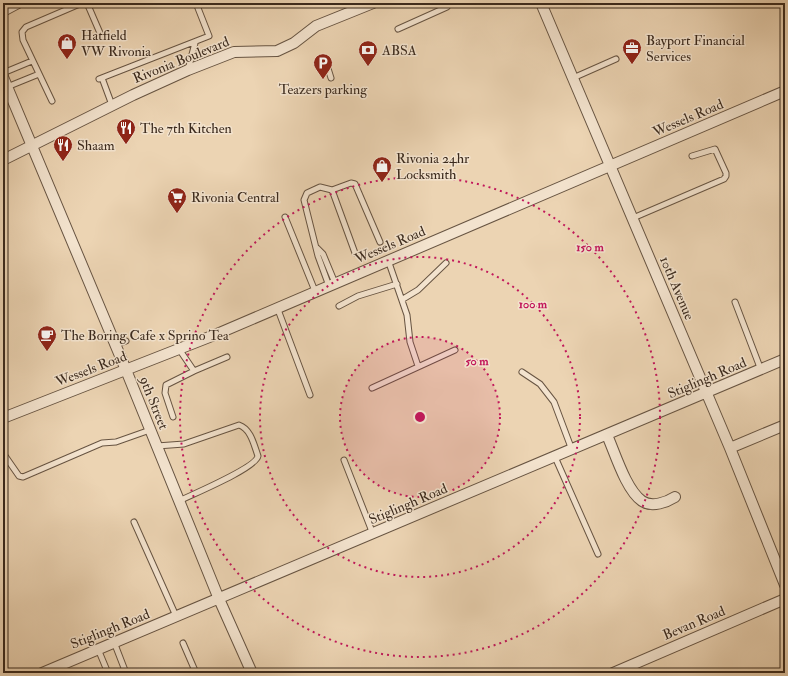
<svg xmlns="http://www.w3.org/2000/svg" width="788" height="676" font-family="'IM FELL Double Pica',serif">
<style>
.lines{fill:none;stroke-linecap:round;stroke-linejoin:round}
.service-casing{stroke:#675442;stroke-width:7}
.minor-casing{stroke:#675442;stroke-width:12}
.service{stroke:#f3e3ce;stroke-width:5}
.minor{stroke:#f3e3ce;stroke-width:10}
.ring{fill:none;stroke:#c2185b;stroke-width:2;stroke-dasharray:2 4}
.labels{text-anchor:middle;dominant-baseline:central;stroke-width:3;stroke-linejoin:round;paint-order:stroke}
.poi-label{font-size:14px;fill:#3b2a1d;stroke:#f3e3ce;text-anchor:start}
.street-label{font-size:14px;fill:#3b2a1d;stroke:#f3e3ce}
.centre{fill:#c2185b;stroke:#f3e3ce;stroke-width:2}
.ring-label{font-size:12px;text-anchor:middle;font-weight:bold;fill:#c2185b;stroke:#f3e3ce;stroke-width:3;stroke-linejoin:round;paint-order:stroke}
</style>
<rect width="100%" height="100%" fill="#ecd4b3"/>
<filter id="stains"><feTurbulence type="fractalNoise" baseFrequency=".005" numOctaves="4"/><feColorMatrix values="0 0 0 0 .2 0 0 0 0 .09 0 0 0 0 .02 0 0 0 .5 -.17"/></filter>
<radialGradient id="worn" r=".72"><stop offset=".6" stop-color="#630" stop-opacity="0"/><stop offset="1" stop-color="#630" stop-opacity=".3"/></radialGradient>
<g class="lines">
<g class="service-casing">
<path id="service" d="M 87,3 L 100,33
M 398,29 L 447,7
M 325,59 L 331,78
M 188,70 L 195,43
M 3,73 L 32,61
M 102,78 L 112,105
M 573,78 L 616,59
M 99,79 L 209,36 L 196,3
M 7,87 L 39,74
M 52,101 L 23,40 L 22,32 L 26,27 L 82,3
M 332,190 L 355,253
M 285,217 L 315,291
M 633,218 L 724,179 L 726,176 L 726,173 L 715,149 L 692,156
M 317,248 L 323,254 L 335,283
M 388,260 L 407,315 L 410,342 L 418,366
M 329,286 L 318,256 L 304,200 L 307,193 L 320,187 L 332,190 L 351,183 L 355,184 L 380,242
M 403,299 L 418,290 L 446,263
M 735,302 L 761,370
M 339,306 L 358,296 L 397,284
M 277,307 L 310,395
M 115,345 L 126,341
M 194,371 L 227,357
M 522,372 L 540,384 L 554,402 L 572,450
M 372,388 L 455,350
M 173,417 L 165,393 L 166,385 L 194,371 L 179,349
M 157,446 L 184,444 L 239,425 C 251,429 254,445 258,456 C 256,468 193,494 179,501
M 3,453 L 19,476 L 23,477 L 102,443 L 116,442 L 150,430
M 555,457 L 598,554
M 344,460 L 373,534
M 134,522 L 176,616
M 114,642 L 126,673
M 183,643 L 196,673
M 98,649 L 108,673"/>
</g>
<g class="minor-casing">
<path id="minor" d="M 541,3 L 730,448 L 785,585
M 3,11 L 18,3
M 3,77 L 126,370 L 219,599 L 252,673
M 3,160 L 133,95 L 188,70 L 234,52 L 277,51 L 294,43 L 316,26 L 373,3
M 3,418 L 217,334 L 785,91
M 607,435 C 615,453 626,490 642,501 C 652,508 667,502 675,497
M 730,448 L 785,425
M 42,673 L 785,359
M 613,673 L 785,599"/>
</g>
<use href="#service" class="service"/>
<use href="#minor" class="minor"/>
</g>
<circle cx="420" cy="417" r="80" fill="#c2185b" fill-opacity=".12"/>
<g class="ring">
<circle cx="420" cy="417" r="80"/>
<circle cx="420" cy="417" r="160"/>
<circle cx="420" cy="417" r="240"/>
</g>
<defs>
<g id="shop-pin" transform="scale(1)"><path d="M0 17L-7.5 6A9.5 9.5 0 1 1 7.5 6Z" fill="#8f2418" stroke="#f3e3ce"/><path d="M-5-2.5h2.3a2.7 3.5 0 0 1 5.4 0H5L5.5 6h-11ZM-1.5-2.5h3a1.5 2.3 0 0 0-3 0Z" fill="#fff"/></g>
<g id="office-pin" transform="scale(1)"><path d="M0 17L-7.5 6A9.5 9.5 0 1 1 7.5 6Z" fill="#8f2418" stroke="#f3e3ce"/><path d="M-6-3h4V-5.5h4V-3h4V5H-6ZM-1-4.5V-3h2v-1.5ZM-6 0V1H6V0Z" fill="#fff"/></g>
<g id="bank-pin" transform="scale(1)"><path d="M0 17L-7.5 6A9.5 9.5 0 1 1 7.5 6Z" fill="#8f2418" stroke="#f3e3ce"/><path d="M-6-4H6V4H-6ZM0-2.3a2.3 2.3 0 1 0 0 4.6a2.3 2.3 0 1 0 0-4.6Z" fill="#fff"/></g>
<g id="parking-pin" transform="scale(1)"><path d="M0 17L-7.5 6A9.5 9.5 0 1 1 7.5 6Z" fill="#8f2418" stroke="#f3e3ce"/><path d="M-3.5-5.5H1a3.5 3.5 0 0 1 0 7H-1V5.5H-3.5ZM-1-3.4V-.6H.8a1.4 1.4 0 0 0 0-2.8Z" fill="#fff"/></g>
<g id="restaurant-pin" transform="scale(1)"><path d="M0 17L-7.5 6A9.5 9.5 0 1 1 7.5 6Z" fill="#8f2418" stroke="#f3e3ce"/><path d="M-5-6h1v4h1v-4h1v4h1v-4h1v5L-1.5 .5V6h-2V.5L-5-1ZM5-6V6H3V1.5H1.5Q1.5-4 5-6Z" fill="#fff"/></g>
<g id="supermarket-pin" transform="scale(1)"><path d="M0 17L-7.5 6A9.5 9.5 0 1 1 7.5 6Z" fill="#8f2418" stroke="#f3e3ce"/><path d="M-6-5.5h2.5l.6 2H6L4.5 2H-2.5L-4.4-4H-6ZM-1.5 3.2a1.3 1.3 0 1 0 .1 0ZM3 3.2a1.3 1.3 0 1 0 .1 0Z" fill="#fff"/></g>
<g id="cafe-pin" transform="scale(1)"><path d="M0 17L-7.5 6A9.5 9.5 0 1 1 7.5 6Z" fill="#8f2418" stroke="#f3e3ce"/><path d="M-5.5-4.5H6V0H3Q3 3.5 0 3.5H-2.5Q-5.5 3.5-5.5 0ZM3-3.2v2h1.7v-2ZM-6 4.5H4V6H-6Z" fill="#fff"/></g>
</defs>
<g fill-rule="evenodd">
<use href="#shop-pin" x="67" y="43"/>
<use href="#office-pin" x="632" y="48"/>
<use href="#bank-pin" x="368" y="50"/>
<use href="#parking-pin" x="323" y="63"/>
<use href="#restaurant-pin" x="126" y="128"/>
<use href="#restaurant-pin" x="63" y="145"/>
<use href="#shop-pin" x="382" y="166"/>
<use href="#supermarket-pin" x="177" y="197"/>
<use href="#cafe-pin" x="47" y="335"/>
</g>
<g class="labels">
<g class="poi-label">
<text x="81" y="35">Hatfield<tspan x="81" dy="16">VW Rivonia</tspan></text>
<text x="646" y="40">Bayport Financial<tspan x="646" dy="16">Services</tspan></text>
<text x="382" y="50">ABSA</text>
<text x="323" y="89" text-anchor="middle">Teazers parking</text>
<text x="140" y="128">The 7th Kitchen</text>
<text x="77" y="145">Shaam</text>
<text x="396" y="158">Rivonia 24hr<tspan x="396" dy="16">Locksmith</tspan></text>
<text x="191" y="197">Rivonia Central</text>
<text x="61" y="335">The Boring Cafe x Sprino Tea</text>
</g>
<g class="street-label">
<text transform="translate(181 60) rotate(-22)">Rivonia Boulevard</text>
<text transform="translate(688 118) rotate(-23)">Wessels Road</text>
<text transform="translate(390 245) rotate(-23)">Wessels Road</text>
<text transform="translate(677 288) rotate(67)">10th Avenue</text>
<text transform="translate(91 369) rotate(-21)">Wessels Road</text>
<text transform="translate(707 378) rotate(-23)">Stiglingh Road</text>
<text transform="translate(154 403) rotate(68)">9th Street</text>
<text transform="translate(408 504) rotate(-23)">Stiglingh Road</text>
<text transform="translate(694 623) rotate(-23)">Bevan Road</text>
<text transform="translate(110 629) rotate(-22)">Stiglingh Road</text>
</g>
</g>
<circle cx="420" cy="417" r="6" class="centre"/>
<g class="ring-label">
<text x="590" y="251">150 m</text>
<text x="533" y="308">100 m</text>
<text x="477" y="365">50 m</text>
</g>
<rect width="788" height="676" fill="none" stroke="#ecd4b3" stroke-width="16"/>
<rect x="4" y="4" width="780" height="668" fill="none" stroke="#3b2a1d" stroke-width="2"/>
<rect x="8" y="8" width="772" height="660" fill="none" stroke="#3b2a1d"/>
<rect width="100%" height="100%" filter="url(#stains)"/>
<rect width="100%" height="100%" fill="url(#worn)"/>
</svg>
